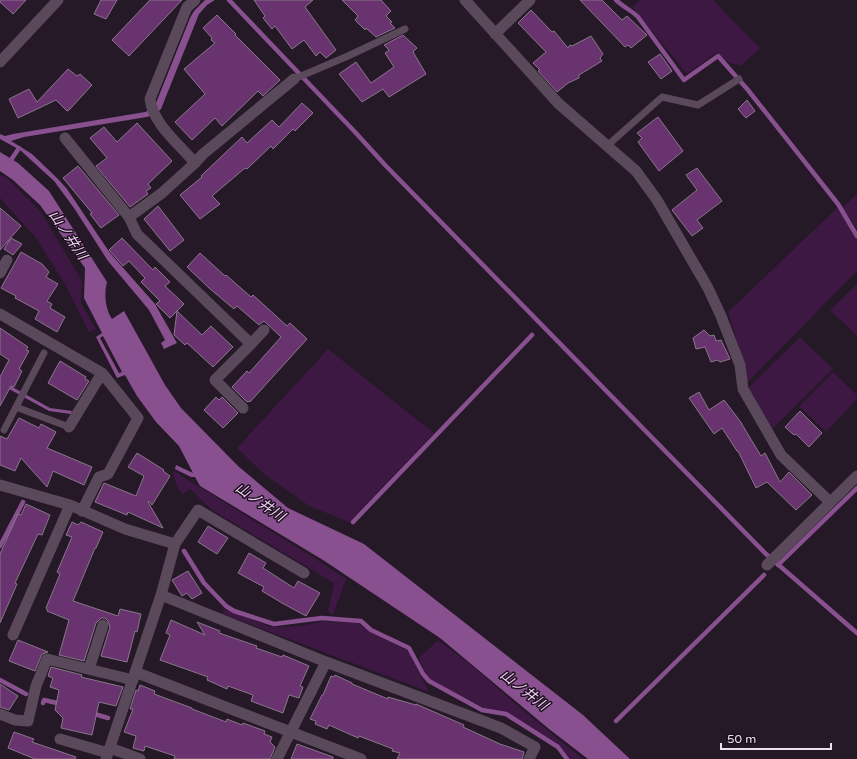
<svg xmlns="http://www.w3.org/2000/svg" width="857" height="759" font-family="'Varela Round','Noto Sans JP',sans-serif">
<style>
.green{fill:#3d1842}
.water{fill:#88508f;fill-rule:evenodd}
.lines{fill:none;stroke-linecap:round;stroke-linejoin:round}
.stream{stroke:#88508f;stroke-width:4.5}
.building{fill:#69336f;stroke:#887789}
.service{stroke:#59495a;stroke-width:7}
.minor{stroke:#59495a;stroke-width:11}
.tertiary{stroke:#59495a;stroke-width:11}
.labels{text-anchor:middle;dominant-baseline:central;stroke-width:3;stroke-linejoin:round;paint-order:stroke}
.water-label{font-size:14px;font-style:italic;fill:#f1d1f4;stroke:#1c0f1d}
</style>
<rect width="100%" height="100%" fill="#251827"/>
<path class="green" d="M 640,0 L 713,0 L 760,48 L 741,66 L 725,61 L 717,52 L 687,74 L 632,7 Z
M 0,175 L 8,179 L 41,212 L 82,281 L 81,303 L 96,329 L 89,332 L 66,286 L 36,238 L 0,198 Z
M 857,194 L 857,229 L 842,208 Z
M 837,208 L 857,235 L 857,271 L 745,385 L 745,367 L 728,312 Z
M 857,284 L 857,336 L 830,310 Z
M 800,337 L 833,369 L 772,429 L 748,388 Z
M 328,349 L 434,433 L 349,522 L 309,506 L 264,474 L 237,448 Z
M 833,372 L 857,395 L 857,399 L 826,432 L 799,406 Z
M 172,470 L 316,559 L 346,579 L 333,615 L 328,611 L 334,583 L 212,510 L 190,489 L 183,494 L 178,489 Z
M 224,609 L 271,627 L 299,626 L 325,621 L 357,623 L 373,633 L 408,651 L 429,692 L 223,614 Z
M 438,640 L 475,668 L 518,706 L 583,759 L 570,759 L 560,745 L 507,713 L 484,708 L 431,680 L 425,673 L 419,658 Z"/>
<path class="water" d="M 205,0 L 215,0 L 207,5 L 199,14 L 161,109 C 155,115 149,117 141,118 L 24,137 L 11,141 L 32,154 L 58,179 L 67,189 L 110,253 L 155,304 L 177,343 L 164,349 L 161,343 L 165,340 L 149,310 L 108,261 L 74,208 L 54,181 L 20,150 L 0,139 L 0,134 L 5,136 L 13,134 L 145,112 L 152,109 L 156,103 L 190,18 L 194,11 Z
M 0,152 L 18,163 L 49,191 L 107,282 C 104,294 105,308 112,319 L 124,311 L 165,385 L 181,408 L 238,466 L 288,508 L 364,544 L 583,715 L 630,759 L 588,759 L 549,729 L 440,638 L 323,560 L 200,486 L 195,477 L 191,477 L 175,469 L 176,465 L 193,473 L 179,446 L 156,422 L 137,396 L 125,375 L 117,378 L 96,337 L 102,333 L 84,298 L 85,268 L 40,205 L 13,180 L 0,171 ZM 103,336 L 122,372 L 119,373 L 100,338 Z
M 0,384 L 7,384 L 50,408 L 72,411 L 71,414 L 49,411 Z"/>
<g class="lines">
<path class="stream" d="M 229,0 L 355,132 L 386,166 L 766,554 L 857,633
M 616,0 C 623,7 631,10 638,17 L 684,80 L 718,56 L 748,90 L 838,204 L 857,236
M 9,163 L 19,148
M 353,522 L 532,335
M 0,546 L 23,502
M 184,551 L 204,583 L 226,606 L 234,611 L 274,624 L 322,618 L 361,621 L 371,630 L 409,648 L 423,674 L 429,681 L 482,710 L 506,714 L 558,747 L 567,759
M 778,565 L 857,488
M 0,680 L 26,694
M 43,703 L 44,700 L 61,704
M 91,713 L 108,718
M 616,721 L 764,575"/>
</g>
<path class="building" d="M 0,0 L 26,0 L 13,14 L 0,2 Z
M 101,0 L 117,0 L 106,19 L 94,14 Z
M 150,0 L 182,0 L 129,56 L 112,40 Z
M 254,0 L 313,0 L 305,7 L 336,50 L 326,58 L 320,52 L 316,56 L 304,40 L 292,49 L 275,26 L 272,29 L 263,18 L 265,16 Z
M 342,0 L 381,0 L 391,11 L 386,16 L 392,22 L 390,23 L 395,28 L 376,37 L 366,28 L 365,30 L 355,20 L 358,16 Z
M 580,0 L 602,0 L 622,20 L 627,16 L 647,35 L 631,48 L 628,45 L 625,47 Z
M 531,10 L 552,32 L 554,31 L 568,48 L 570,45 L 572,46 L 591,36 L 603,54 L 600,58 L 602,61 L 579,75 L 579,78 L 568,83 L 557,92 L 538,71 L 540,70 L 533,63 L 546,52 L 518,23 Z
M 217,15 L 236,34 L 235,35 L 280,80 L 263,96 L 258,91 L 222,126 L 215,118 L 192,140 L 175,122 L 205,94 L 184,69 L 215,43 L 211,40 L 212,38 L 203,28 Z
M 403,35 L 417,48 L 413,52 L 426,74 L 389,97 L 383,89 L 362,102 L 339,74 L 356,62 L 371,83 L 394,67 L 385,53 L 389,50 L 384,45 Z
M 660,54 L 672,71 L 661,79 L 648,62 Z
M 68,69 L 77,76 L 80,74 L 92,85 L 69,110 L 67,111 L 56,100 L 18,118 L 9,99 L 29,89 L 37,102 Z
M 747,100 L 755,111 L 746,118 L 738,109 Z
M 302,103 L 313,113 L 295,131 L 293,129 L 273,149 L 271,146 L 247,169 L 245,168 L 212,196 L 220,204 L 200,219 L 180,195 L 202,177 L 201,176 L 242,137 L 247,143 L 272,120 L 279,127 Z
M 658,117 L 683,151 L 659,171 L 638,142 L 642,138 L 637,133 Z
M 137,123 L 172,161 L 148,184 L 151,188 L 146,191 L 148,194 L 130,207 L 96,166 L 107,158 L 90,138 L 104,127 L 117,142 Z
M 78,166 L 119,215 L 101,228 L 90,214 L 92,213 L 63,178 Z
M 697,168 L 722,201 L 697,220 L 703,228 L 692,236 L 672,210 L 697,190 L 686,175 Z
M 158,206 L 184,240 L 170,251 L 144,219 Z
M 0,208 L 21,226 L 0,250 Z
M 11,238 L 22,244 L 13,255 L 4,249 Z
M 122,238 L 153,270 L 155,267 L 170,282 L 165,286 L 184,304 L 170,318 L 156,304 L 160,301 L 141,282 L 145,278 L 129,261 L 123,266 L 109,250 Z
M 21,252 L 42,264 L 49,272 L 46,277 L 58,284 L 47,301 L 52,304 L 50,308 L 65,317 L 57,332 L 35,319 L 39,311 L 15,298 L 16,296 L 1,288 Z
M 200,253 L 225,276 L 226,275 L 251,297 L 253,295 L 287,326 L 290,323 L 307,339 L 250,402 L 249,401 L 247,402 L 232,387 L 247,371 L 249,373 L 281,337 L 264,321 L 259,325 L 237,306 L 234,309 L 209,288 L 187,267 Z
M 177,311 L 202,335 L 211,326 L 233,347 L 213,367 L 187,343 L 185,345 L 174,335 Z
M 0,328 L 28,347 L 26,350 L 29,351 L 19,369 L 22,371 L 14,387 L 11,386 L 0,406 L 0,377 L 9,360 L 0,354 Z
M 704,330 L 710,336 L 714,335 L 716,341 L 721,340 L 730,359 L 720,362 L 718,360 L 711,362 L 705,347 L 696,349 L 693,338 Z
M 60,361 L 86,377 L 85,379 L 89,381 L 77,400 L 48,383 Z
M 699,392 L 709,410 L 724,400 L 740,421 L 761,456 L 765,453 L 780,482 L 789,472 L 812,495 L 796,510 L 767,482 L 756,488 L 738,451 L 737,451 L 722,428 L 714,434 L 689,398 Z
M 216,397 L 219,400 L 222,397 L 238,413 L 223,428 L 204,410 Z
M 800,411 L 822,433 L 809,447 L 796,434 L 794,435 L 785,427 Z
M 19,418 L 39,428 L 41,424 L 56,432 L 47,448 L 92,467 L 84,485 L 53,471 L 47,487 L 21,458 L 15,471 L 0,465 L 0,436 L 7,439 Z
M 137,453 L 164,470 L 163,471 L 170,476 L 152,505 L 149,501 L 148,502 L 163,528 L 128,512 L 127,515 L 95,502 L 104,483 L 136,496 L 144,476 L 128,467 Z
M 26,504 L 50,515 L 42,535 L 38,534 L 15,583 L 17,584 L 0,623 L 0,554 L 18,514 L 21,515 Z
M 72,522 L 78,525 L 81,522 L 103,532 L 96,548 L 95,548 L 73,601 L 118,616 L 120,609 L 141,614 L 137,632 L 135,631 L 127,662 L 101,656 L 110,627 L 108,621 L 105,618 L 101,618 L 96,623 L 84,661 L 59,655 L 69,620 L 47,611 L 47,609 L 46,608 L 60,574 L 57,572 L 72,537 L 66,535 Z
M 208,526 L 228,538 L 217,554 L 198,542 Z
M 249,553 L 266,563 L 263,568 L 294,588 L 298,581 L 320,593 L 306,616 L 282,603 L 262,591 L 264,587 L 238,573 Z
M 188,571 L 202,593 L 192,599 L 187,593 L 182,596 L 172,580 Z
M 171,620 L 205,635 L 197,622 L 220,631 L 219,633 L 257,646 L 256,648 L 282,657 L 283,655 L 309,666 L 300,686 L 303,687 L 299,698 L 289,695 L 283,713 L 251,701 L 253,695 L 228,686 L 227,689 L 207,680 L 208,677 L 160,660 L 170,635 L 166,633 Z
M 18,640 L 48,652 L 42,654 L 35,671 L 9,661 Z
M 51,667 L 82,675 L 81,677 L 123,687 L 116,706 L 99,702 L 92,735 L 61,728 L 63,718 L 55,710 L 59,690 L 50,687 L 53,678 L 48,676 Z
M 335,675 L 352,683 L 352,684 L 388,699 L 388,697 L 416,705 L 416,704 L 464,725 L 463,727 L 500,744 L 524,752 L 522,759 L 397,759 L 400,753 L 392,751 L 393,749 L 359,736 L 358,738 L 329,725 L 327,729 L 315,724 L 316,721 L 310,719 L 322,695 L 323,695 L 331,676 L 334,677 Z
M 0,684 L 18,696 L 9,710 L 0,707 Z
M 140,685 L 155,691 L 154,694 L 192,708 L 192,709 L 226,722 L 227,719 L 242,725 L 243,723 L 265,731 L 264,734 L 272,737 L 270,742 L 275,747 L 270,759 L 174,759 L 175,756 L 145,746 L 144,751 L 133,748 L 136,736 L 124,732 L 133,709 L 130,709 L 136,690 L 138,691 Z
M 14,732 L 34,739 L 32,742 L 76,757 L 75,759 L 35,759 L 8,748 Z
M 297,744 L 333,757 L 333,759 L 291,759 Z"/>
<g class="lines">
<path class="service" d="M 294,79 L 348,56 L 405,29
M 608,145 L 662,97 L 698,105 L 739,79
M 16,407 L 44,353
M 4,430 L 16,407 L 69,427"/>
<path class="minor" d="M 465,0 L 558,103 L 636,171 L 657,200 L 708,288 L 721,316 L 740,365 L 743,389 L 781,455 L 830,502
M 495,34 L 530,0
M 65,138 L 129,217 L 137,234 L 251,344 L 215,380 L 243,408
M 195,163 L 203,154 L 294,79
M 129,217 L 162,193 L 195,163 C 179,144 153,124 150,99 L 187,7 L 195,0
M 0,273 L 7,260
M 0,314 L 102,373 L 138,418 L 108,474 L 99,477 L 82,511
M 251,344 L 264,330
M 69,427 L 102,373
M 0,485 L 70,505 L 125,529 L 175,544
M 767,565 L 857,476
M 161,595 L 175,544 L 198,510 L 304,573
M 13,635 L 70,505
M 89,669 L 103,625
M 135,672 L 361,759
M 0,714 L 15,720 L 28,721 L 36,686 L 47,659 L 133,680
M 60,739 L 108,753
M 110,748 L 140,759
M 106,759 L 161,595 L 326,662 L 501,728 L 535,747 L 529,759
M 277,759 L 326,662"/>
<path class="tertiary" d="M 0,62 L 58,0"/>
</g>
<g class="labels">
<g class="water-label">
<text transform="translate(68 235) rotate(56)">山ノ井川</text>
<text transform="translate(260 502) rotate(35)">山ノ井川</text>
<text transform="translate(524 690) rotate(38)">山ノ井川</text>
</g>
</g>
<path d="M721 743v6h110v-6" fill="none" stroke="#eae0eb" stroke-width="2"/>
<text x="727" y="743" font-size="12" fill="#eae0eb" stroke="#1c0f1d" stroke-width="3" paint-order="stroke">50 m</text>
</svg>
